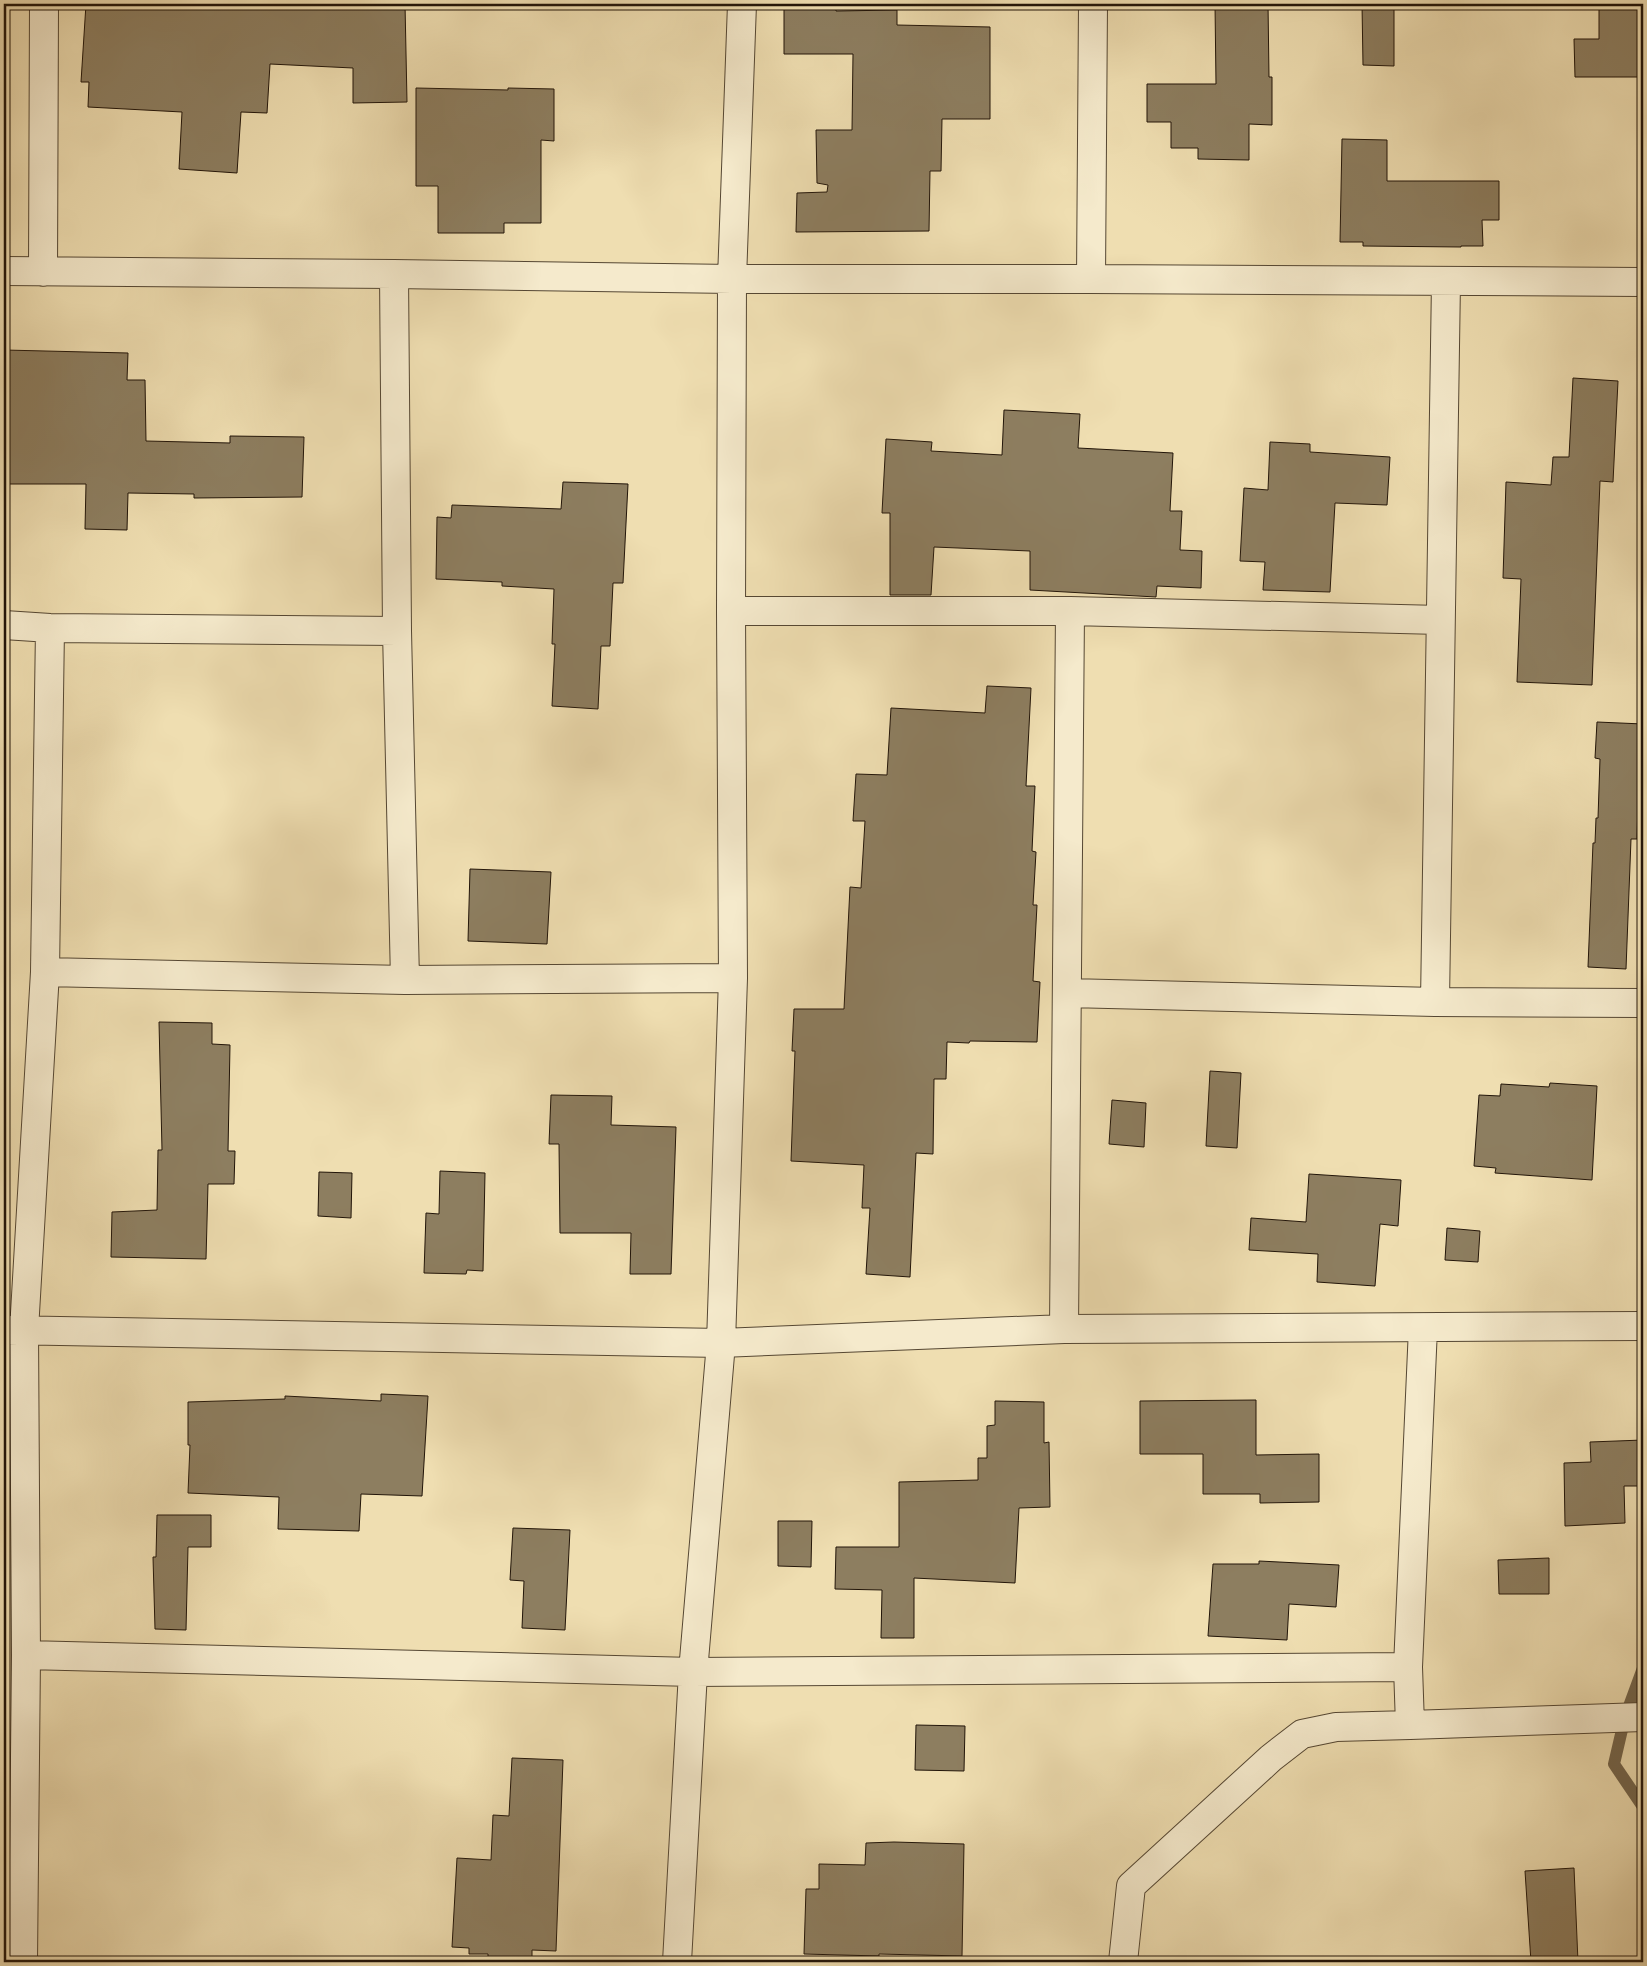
<svg xmlns="http://www.w3.org/2000/svg" width="1647" height="1966" font-family="'Sorts Mill Goudy',serif">
<style>
.lines{fill:none;stroke-linecap:round;stroke-linejoin:round}
.stream{stroke:#73654c;stroke-width:12}
.building{fill:#8d7e60;stroke:#221509}
.minor-casing{stroke:#554733;stroke-width:30}
.minor{stroke:#f5eacc;stroke-width:28}
</style>
<rect width="100%" height="100%" fill="#efdeb1"/>
<filter id="stains"><feTurbulence type="fractalNoise" baseFrequency=".004" numOctaves="4"/><feColorMatrix values="0 0 0 0 .2 0 0 0 0 .09 0 0 0 0 .02 0 0 0 .5 -.17"/></filter>
<radialGradient id="worn" r=".72"><stop offset=".6" stop-color="#630" stop-opacity="0"/><stop offset="1" stop-color="#630" stop-opacity=".3"/></radialGradient>
<g class="lines">
<path class="stream" d="M 1643,1668 L 1625,1717 L 1614,1764 L 1643,1807"/>
</g>
<path class="building" d="M 86,4 L 405,4 L 407,102 L 353,103 L 353,68 L 270,64 L 267,113 L 241,112 L 237,173 L 179,169 L 182,112 L 88,107 L 89,82 L 81,82 Z
M 784,4 L 836,4 L 836,11 L 897,10 L 897,25 L 990,27 L 990,119 L 942,119 L 941,171 L 930,171 L 929,231 L 796,232 L 797,193 L 827,192 L 828,185 L 817,183 L 816,130 L 852,130 L 853,54 L 784,54 Z
M 1215,4 L 1268,4 L 1269,77 L 1272,77 L 1272,125 L 1249,124 L 1249,160 L 1198,159 L 1198,148 L 1171,148 L 1171,122 L 1147,122 L 1147,84 L 1216,84 Z
M 1362,4 L 1394,4 L 1394,66 L 1363,65 Z
M 1599,4 L 1643,4 L 1643,77 L 1575,77 L 1574,39 L 1599,39 Z
M 416,88 L 508,90 L 508,88 L 554,89 L 554,141 L 541,140 L 541,223 L 504,223 L 504,233 L 438,233 L 438,186 L 416,186 Z
M 1342,139 L 1387,140 L 1387,181 L 1499,181 L 1499,220 L 1482,220 L 1483,246 L 1461,246 L 1461,247 L 1363,246 L 1363,242 L 1340,242 Z
M 4,350 L 128,353 L 127,380 L 145,380 L 146,441 L 230,443 L 230,436 L 304,437 L 302,497 L 194,498 L 194,494 L 128,493 L 127,530 L 85,529 L 86,484 L 4,484 Z
M 1573,378 L 1618,381 L 1613,482 L 1600,481 L 1592,685 L 1517,682 L 1521,579 L 1503,578 L 1506,482 L 1551,485 L 1553,457 L 1569,457 Z
M 1004,410 L 1080,414 L 1078,448 L 1173,453 L 1170,511 L 1182,511 L 1180,550 L 1202,551 L 1201,588 L 1157,586 L 1156,597 L 1030,590 L 1030,551 L 934,547 L 931,595 L 890,595 L 890,513 L 882,513 L 886,439 L 932,442 L 931,451 L 1002,455 Z
M 1270,442 L 1310,444 L 1310,452 L 1390,457 L 1387,505 L 1335,503 L 1330,592 L 1263,590 L 1265,562 L 1240,561 L 1244,488 L 1268,490 Z
M 563,482 L 628,484 L 623,583 L 613,583 L 610,646 L 601,646 L 598,709 L 552,706 L 555,644 L 552,644 L 554,589 L 502,586 L 502,582 L 436,579 L 437,517 L 451,518 L 452,505 L 561,509 Z
M 987,686 L 1031,688 L 1026,786 L 1035,786 L 1032,851 L 1036,852 L 1033,905 L 1037,905 L 1033,981 L 1040,982 L 1037,1042 L 970,1041 L 969,1043 L 947,1042 L 946,1079 L 934,1079 L 933,1154 L 916,1153 L 910,1277 L 866,1274 L 870,1208 L 862,1208 L 864,1165 L 791,1161 L 795,1051 L 792,1051 L 794,1009 L 844,1009 L 850,887 L 861,888 L 865,821 L 853,821 L 856,774 L 887,775 L 891,708 L 985,713 Z
M 1597,722 L 1643,724 L 1640,769 L 1643,769 L 1643,802 L 1638,802 L 1637,839 L 1631,839 L 1626,969 L 1588,967 L 1593,843 L 1595,843 L 1596,818 L 1598,818 L 1600,759 L 1595,758 Z
M 470,869 L 551,872 L 547,944 L 468,941 Z
M 159,1022 L 212,1023 L 212,1044 L 230,1045 L 228,1151 L 235,1151 L 234,1184 L 208,1184 L 206,1259 L 111,1257 L 112,1212 L 157,1210 L 158,1150 L 162,1150 Z
M 1210,1071 L 1241,1073 L 1237,1148 L 1206,1146 Z
M 1550,1083 L 1597,1086 L 1592,1180 L 1495,1173 L 1496,1168 L 1474,1166 L 1479,1095 L 1500,1096 L 1501,1084 L 1549,1087 Z
M 551,1095 L 612,1096 L 611,1125 L 676,1127 L 671,1274 L 630,1274 L 631,1233 L 560,1233 L 559,1144 L 549,1144 Z
M 1112,1100 L 1146,1103 L 1144,1147 L 1109,1144 Z
M 440,1171 L 485,1173 L 483,1271 L 467,1270 L 466,1274 L 424,1273 L 426,1213 L 439,1214 Z
M 319,1172 L 352,1173 L 351,1218 L 318,1216 Z
M 1309,1174 L 1401,1180 L 1398,1226 L 1380,1224 L 1375,1286 L 1317,1282 L 1318,1254 L 1249,1250 L 1251,1218 L 1306,1222 Z
M 1447,1228 L 1480,1231 L 1478,1262 L 1445,1260 Z
M 381,1394 L 428,1396 L 422,1496 L 361,1494 L 359,1531 L 278,1529 L 279,1497 L 188,1493 L 190,1445 L 188,1445 L 188,1402 L 285,1399 L 285,1396 L 381,1401 Z
M 1256,1400 L 1256,1455 L 1319,1454 L 1319,1502 L 1260,1503 L 1260,1494 L 1203,1494 L 1203,1454 L 1140,1454 L 1140,1401 Z
M 995,1401 L 1044,1402 L 1044,1443 L 1049,1442 L 1050,1507 L 1019,1508 L 1015,1583 L 914,1578 L 914,1638 L 881,1638 L 882,1590 L 835,1589 L 836,1547 L 899,1547 L 899,1482 L 978,1480 L 978,1458 L 987,1458 L 987,1426 L 995,1425 Z
M 1643,1440 L 1643,1486 L 1624,1486 L 1625,1523 L 1565,1526 L 1564,1463 L 1591,1462 L 1590,1442 Z
M 157,1515 L 211,1515 L 211,1547 L 188,1547 L 186,1630 L 155,1629 L 153,1557 L 156,1557 Z
M 778,1521 L 812,1521 L 811,1567 L 778,1566 Z
M 513,1528 L 570,1530 L 565,1630 L 522,1628 L 524,1581 L 510,1580 Z
M 1549,1558 L 1549,1594 L 1499,1594 L 1498,1560 Z
M 1259,1561 L 1339,1565 L 1336,1607 L 1289,1604 L 1287,1640 L 1208,1636 L 1213,1564 L 1259,1564 Z
M 916,1725 L 965,1726 L 964,1771 L 915,1770 Z
M 512,1758 L 563,1760 L 556,1951 L 532,1950 L 532,1962 L 488,1962 L 488,1954 L 469,1954 L 469,1948 L 452,1947 L 457,1858 L 491,1860 L 493,1815 L 509,1816 Z
M 894,1842 L 964,1844 L 962,1956 L 879,1954 L 879,1956 L 804,1954 L 806,1889 L 819,1889 L 819,1864 L 865,1865 L 866,1843 Z
M 1574,1868 L 1578,1962 L 1531,1962 L 1525,1871 Z"/>
<g class="lines">
<g class="minor-casing">
<path id="minor" d="M 4,271 L 394,274 L 732,279 L 1091,279 L 1643,282
M 43,272 L 44,4
M 394,274 L 397,631 L 405,980
M 1091,279 L 1093,4
M 731,611 L 1070,611 L 1440,620
M 4,625 L 50,628 L 397,631
M 45,972 L 405,980 L 733,978
M 1068,993 L 1435,1002 L 1643,1003
M 1435,1002 L 1446,281
M 1064,1329 L 1070,611
M 4,1330 L 721,1343 L 1064,1329 L 1643,1326
M 26,1655 L 693,1672 L 1408,1667
M 1410,1725 L 1643,1717
M 23,1962 L 26,1655 L 24,1330 L 45,972 L 50,628
M 677,1962 L 693,1672 L 721,1343 L 733,978 L 731,611 L 732,279 L 742,4
M 1123,1962 L 1131,1886 L 1271,1758 L 1302,1734 L 1336,1727 L 1410,1725 L 1408,1667 L 1423,1328"/>
</g>
<use href="#minor" class="minor"/>
</g>
<rect width="1647" height="1966" fill="none" stroke="#efdeb1" stroke-width="20"/>
<rect x="5" y="5" width="1637" height="1956" fill="none" stroke="#221509" stroke-width="2.5"/>
<rect x="10" y="10" width="1627" height="1946" fill="none" stroke="#221509"/>
<rect width="100%" height="100%" filter="url(#stains)"/>
<rect width="100%" height="100%" fill="url(#worn)"/>
</svg>
